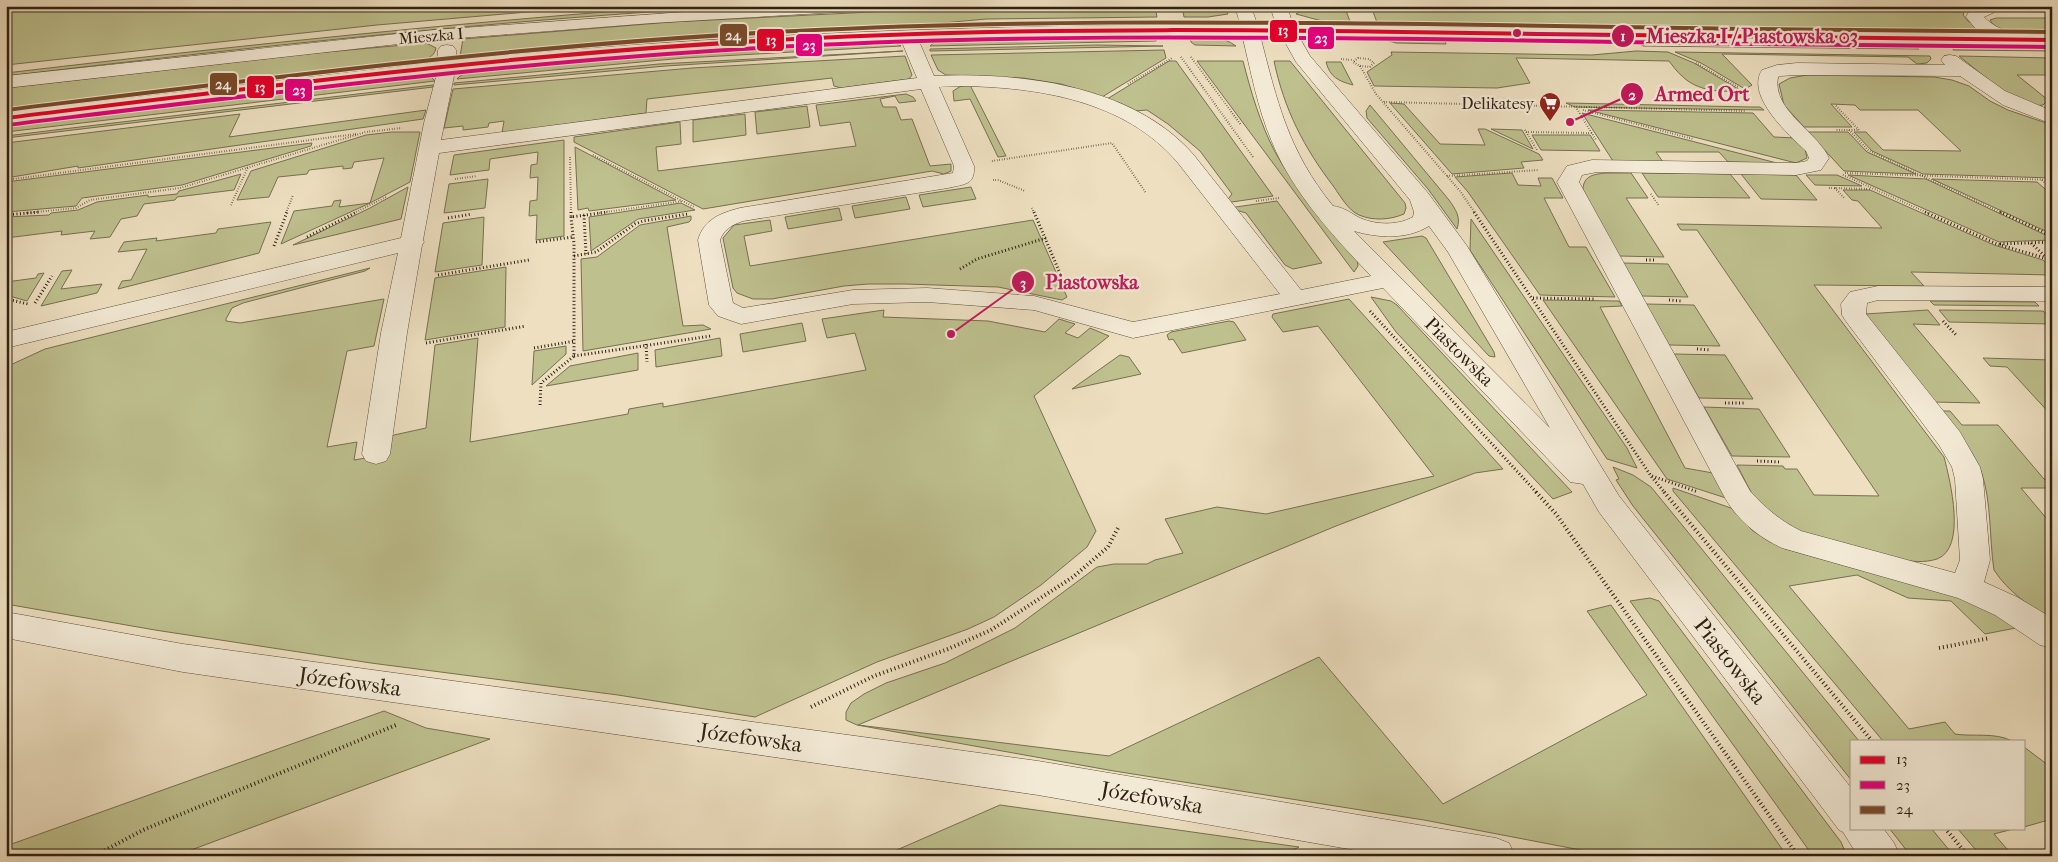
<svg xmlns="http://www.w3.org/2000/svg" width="2058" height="862" font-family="'IM FELL French Canon',serif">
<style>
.green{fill:#bec08e;stroke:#767050}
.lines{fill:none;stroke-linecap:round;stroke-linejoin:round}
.minor-casing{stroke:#5e503e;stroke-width:1}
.path-far2{stroke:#2e2112;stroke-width:2;stroke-dasharray:0.5 2;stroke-linecap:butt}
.path-far1{stroke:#2e2112;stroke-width:3;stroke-dasharray:1 2.5;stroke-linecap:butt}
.path{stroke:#2e2112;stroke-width:4;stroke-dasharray:1 3;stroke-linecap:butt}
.minor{fill:#f3ead6;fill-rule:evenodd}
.bus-1-casing{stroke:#f3ead6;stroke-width:6}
.bus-2-casing{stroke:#f3ead6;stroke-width:6}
.bus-3-casing{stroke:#f3ead6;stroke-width:6}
.bus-1{stroke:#e4002b;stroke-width:4}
.bus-2{stroke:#e5007d;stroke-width:4}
.bus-3{stroke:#7a4b2a;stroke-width:4}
.labels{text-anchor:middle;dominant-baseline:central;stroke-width:4.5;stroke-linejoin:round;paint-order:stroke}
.far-street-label{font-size:16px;fill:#2e2112;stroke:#f3ead6}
.far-poi-label{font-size:16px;fill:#2e2112;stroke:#f3ead6;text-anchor:end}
.street-label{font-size:19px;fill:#2e2112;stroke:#f3ead6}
.near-street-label{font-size:22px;fill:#2e2112;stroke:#f3ead6}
.leader{fill:none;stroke:#c2185b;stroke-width:2}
.callout-dot{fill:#c2185b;stroke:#f3ead6;stroke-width:2}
.mark-label{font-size:15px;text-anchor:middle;font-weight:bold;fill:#fff}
.callout-label{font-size:20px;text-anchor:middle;font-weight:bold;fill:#c2185b;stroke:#f3ead6;stroke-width:4.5;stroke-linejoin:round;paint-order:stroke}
.line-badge{stroke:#f3ead6;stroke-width:2}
.badge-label{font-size:14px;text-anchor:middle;font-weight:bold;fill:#fff}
</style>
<rect width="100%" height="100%" fill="#eddfc0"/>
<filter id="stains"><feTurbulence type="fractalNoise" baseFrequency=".004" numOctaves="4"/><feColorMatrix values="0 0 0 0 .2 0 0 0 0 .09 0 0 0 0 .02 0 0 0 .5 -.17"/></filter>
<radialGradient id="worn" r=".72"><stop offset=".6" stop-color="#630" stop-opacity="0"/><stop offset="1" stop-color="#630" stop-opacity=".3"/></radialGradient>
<path class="green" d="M 6,6 L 597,6 L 377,25 L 6,65 Z
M 744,6 C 497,20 252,47 6,76 L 6,73 C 159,55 312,38 465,24 C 558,16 651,6 744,6 Z
M 990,6 L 1155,6 L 1157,17 L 986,19 L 888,28 L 702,38 L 465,58 L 460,56 L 463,39 L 672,22 Z
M 1182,6 L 1212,6 L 1225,9 L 1228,14 L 1208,17 L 1184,17 Z
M 1637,7 L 1964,12 L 1963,15 L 1968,21 L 1988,33 L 1378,25 L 1372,9 L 1555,11 Z
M 1345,8 L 1351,24 L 1322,21 L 1296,14 C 1306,5 1331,8 1345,8 Z
M 1996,18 L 2052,18 L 2052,34 C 2036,34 1998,37 1990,20 Z
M 1189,34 C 1206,35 1222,36 1236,46 L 1195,45 L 1191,42 Z
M 1160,35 L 1156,41 L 930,46 L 936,41 L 958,38 Z
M 1385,37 L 1445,41 L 1446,44 L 1396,43 L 1386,40 Z
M 881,41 L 893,42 L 901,46 L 684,58 L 457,79 C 465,66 525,66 541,64 C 654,54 768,47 881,41 Z
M 1635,41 L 1899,45 L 1919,49 L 1643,46 Z
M 426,43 L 436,48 C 434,58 425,60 416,62 L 6,112 L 6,88 L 316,53 Z
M 1097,45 L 1163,46 L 930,51 L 930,49 Z
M 1960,45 L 2052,46 L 2052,51 L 1953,50 L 1954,46 Z
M 1164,50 L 1166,58 L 1102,97 L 1061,84 L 1023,78 L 946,75 L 938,70 L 931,55 Z
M 903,51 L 666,66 L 454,85 L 454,83 L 659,64 Z
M 1636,51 L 1668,52 L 1694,63 L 1740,90 C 1721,93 1697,91 1682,76 C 1677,72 1673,66 1669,61 L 1516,58 L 1530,83 L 1497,88 L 1374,86 L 1367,72 L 1392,55 L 1391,52 L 1592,55 Z
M 1675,52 L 1930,56 L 1931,59 L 1927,63 L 1917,64 L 1908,57 L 1722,54 L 1752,85 L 1745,89 L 1701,63 Z
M 905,56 L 912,75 L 909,79 L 841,88 L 834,86 L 832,78 L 647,99 L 646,113 L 502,133 L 504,121 L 489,123 L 488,127 L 463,130 L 463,126 L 444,128 L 453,89 L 692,68 Z
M 1959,56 L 2052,58 L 2052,75 L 2017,75 L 2048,100 L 2043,105 L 2034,106 L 2000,89 Z
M 1169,61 L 1176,61 L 1273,196 L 1225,203 L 1232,194 L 1200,151 L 1168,124 L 1147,110 L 1134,111 L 1107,99 Z
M 1197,61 L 1243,61 C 1251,92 1260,123 1275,152 C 1296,191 1329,225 1357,259 L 1358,266 L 1354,272 Z
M 1274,61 L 1290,61 L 1405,203 L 1406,208 L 1404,214 C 1390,220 1373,221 1359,215 C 1348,210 1341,197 1334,187 C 1304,148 1284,109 1274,61 Z
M 1326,62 L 1341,62 L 1353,85 C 1338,81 1330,77 1326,62 Z
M 1807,75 L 1934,77 L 1952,80 L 1969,86 L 1990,101 L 2008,110 L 2052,125 L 2052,178 L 1923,174 L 1872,151 L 1854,132 L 1866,132 L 1883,150 L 1961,151 L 1918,110 L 1860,110 L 1855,105 L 1831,104 L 1852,127 L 1804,127 L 1784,105 L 1779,84 L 1790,78 Z
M 430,76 L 435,81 L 6,132 L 6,125 L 362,82 Z
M 433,85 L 433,87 L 6,138 L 6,136 L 63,129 Z
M 970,85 L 1006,156 L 998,157 L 970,99 L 954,101 L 953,91 L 961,86 Z
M 906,94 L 913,97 L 916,101 L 899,103 L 895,96 L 880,99 L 883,107 L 896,107 L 901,120 L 912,119 L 930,166 L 951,164 L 951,171 L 944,174 L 932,171 L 703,209 L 574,142 L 574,137 L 680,122 L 681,144 L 656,147 L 658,171 L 856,146 L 850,122 L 820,126 L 816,105 Z
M 1390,103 L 1404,104 L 1440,144 L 1485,145 L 1478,129 L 1485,129 L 1539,154 L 1543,160 L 1521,162 L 1524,168 L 1452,174 Z
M 1566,103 L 1751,107 L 1760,107 L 1764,110 L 1575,107 Z
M 1370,105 L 1449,200 C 1456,210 1461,217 1457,229 L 1428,189 L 1367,118 L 1366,111 Z
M 807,106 L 810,127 L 757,134 L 755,112 Z
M 426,110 L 423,119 L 78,168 L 78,166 L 6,178 L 6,143 L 240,114 L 229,137 Z
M 1588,110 L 1753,113 L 1774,137 L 1795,138 L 1805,149 L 1807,158 L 1796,163 Z
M 1582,113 L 1777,163 L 1728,162 L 1719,152 L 1656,152 L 1663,162 L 1613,161 Z
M 745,114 L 746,135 L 693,142 L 693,120 Z
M 1491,129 L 1522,130 L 1533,149 Z
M 392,132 L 420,132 L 410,182 L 370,203 L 281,244 L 294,211 L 332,206 L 334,201 L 341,200 L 339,207 L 370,203 L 384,158 L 354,162 L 352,168 L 343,169 L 343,166 L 309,170 L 307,174 L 278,177 L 269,197 L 237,200 L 251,171 L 366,135 Z
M 1808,132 L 1848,132 L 1867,152 L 1916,174 L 1844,171 Z
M 1532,135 L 1590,135 L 1600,151 L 1541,150 Z
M 564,140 L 564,236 L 536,240 L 537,215 L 529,216 L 530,201 L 537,200 L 538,177 L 530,178 L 531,165 L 537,164 L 538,152 L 490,159 L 489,170 L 450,175 L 454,155 Z
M 312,143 L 311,146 L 182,185 L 82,198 L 76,206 L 6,212 L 6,182 Z
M 575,147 L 676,200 L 589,211 L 588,208 L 578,210 Z
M 1512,173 L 1518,185 L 1541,186 L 1538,178 L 1552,178 L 1563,198 L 1544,198 L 1569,247 L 1586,247 L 1615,297 L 1540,295 L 1468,192 L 1455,177 Z
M 1607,173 L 1631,173 L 1648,198 L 1626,198 L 1664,257 L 1619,256 L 1583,190 C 1583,175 1595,174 1607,173 Z
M 1642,173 L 1730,174 L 1750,198 L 1658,197 Z
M 241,174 L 234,190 L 177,197 L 175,200 L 144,204 L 137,216 L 121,219 L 110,237 L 90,239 L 95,231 L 61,235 L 62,231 L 6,238 L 6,217 L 49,215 L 51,213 L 78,210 L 97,202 L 148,195 L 148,197 L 177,194 L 179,191 Z
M 1741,174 L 1796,175 L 1817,200 L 1761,199 Z
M 1806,175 L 1837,175 L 1862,186 L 1815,185 Z
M 1848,175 L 1926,179 L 2052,238 L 2052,240 L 1999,242 Z
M 488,179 L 485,208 L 444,213 L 449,184 Z
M 1932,179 L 2037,182 L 2052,195 L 2052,210 L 2046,210 L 2052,216 L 2052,234 Z
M 408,187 L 401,219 L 293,245 L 370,208 Z
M 971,187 L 976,199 L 923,207 L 919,195 Z
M 1843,190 L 1870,190 L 1994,245 L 2043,260 L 2052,268 L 2052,275 L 1911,272 L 1924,286 L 1814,285 L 1944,457 C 1950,480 1967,548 1937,559 C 1912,567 1882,554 1859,548 C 1827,539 1794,534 1767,513 C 1756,505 1744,478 1737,465 L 1783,466 L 1785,469 L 1797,469 L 1814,495 L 1879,496 L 1697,230 L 1681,230 L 1677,224 L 1882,228 L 1858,201 L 1852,200 Z
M 906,197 L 910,209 L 855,218 L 852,206 Z
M 1277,201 L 1322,263 L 1293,269 L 1285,265 L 1246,213 L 1229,208 Z
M 681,203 L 695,210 L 638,219 L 591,251 L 589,217 Z
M 839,208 L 842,220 L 788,229 L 785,217 Z
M 691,216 L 691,220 L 689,222 L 667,227 L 683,326 L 703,325 L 711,329 L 583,351 L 581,259 L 597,257 L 640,225 Z
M 484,217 L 482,265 L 435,272 L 443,223 Z
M 1471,219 L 1627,448 L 1637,468 L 1607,459 L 1603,453 L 1470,250 Z
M 770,220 L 772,231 L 744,236 L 750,266 L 1033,220 L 1067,297 L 1062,300 L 998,287 L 905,284 L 868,284 L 844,286 L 772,299 L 753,299 L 737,293 L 733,288 L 723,238 L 734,225 Z
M 271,222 L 259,253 L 118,289 L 122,281 L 131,280 L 147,249 L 118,252 L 124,242 L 157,238 L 156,241 L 216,233 L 218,229 Z
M 1422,236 L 1426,238 L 1494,352 L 1495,357 L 1489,356 L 1383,242 Z
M 1623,263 L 1668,264 L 1688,297 L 1642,296 Z
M 506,267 L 505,327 L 425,340 L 435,278 Z
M 370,268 L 365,271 L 243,303 L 232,308 L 226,319 L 226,321 L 240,323 L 384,299 L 374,346 L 347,351 L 327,447 L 357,442 L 354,460 L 389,454 L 391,438 L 394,435 L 426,428 L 435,345 L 478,338 L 470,442 L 628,414 L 629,409 L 663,403 L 663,407 L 866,370 L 855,333 L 827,338 L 822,319 L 884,310 L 883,317 L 988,321 L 1045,332 L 1059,319 L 1075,324 L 1065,333 L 1078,338 L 1090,328 L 1109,336 L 1034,396 L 1096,531 L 1087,547 L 1041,585 L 994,617 L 968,629 L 877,662 L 755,717 L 618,695 L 371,663 L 155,630 L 6,604 L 6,367 L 45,349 Z
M 72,270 L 61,289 L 102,284 L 97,293 L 41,306 L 62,271 Z
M 44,273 L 27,301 L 6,295 L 6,282 L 36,278 L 38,274 Z
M 1371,297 L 1391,301 L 1397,305 L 1572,492 L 1553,499 L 1396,332 Z
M 1349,299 L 1503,469 L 1475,473 L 1336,526 L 858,725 L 1109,756 L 1319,657 L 1443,804 L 1647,695 L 1587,611 L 1611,605 L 1787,856 L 1612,856 L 1424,820 L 1114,771 L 857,725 L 846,720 L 846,712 L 851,703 L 864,694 L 886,683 L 945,663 L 1015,628 L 1097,567 L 1114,564 L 1147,564 L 1155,560 L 1183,553 L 1165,519 L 1217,507 L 1266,514 L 1434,476 L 1318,326 L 1283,332 L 1272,317 L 1273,314 Z
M 1543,300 L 1619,301 L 1622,306 L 1600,307 L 1685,468 L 1713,473 L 1726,498 L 1667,479 Z
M 1930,301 L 2035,302 L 2039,306 L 1934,305 Z
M 1646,304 L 1694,305 L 1720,346 L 1669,345 Z
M 1928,310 L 1940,325 L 1913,324 L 1980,403 L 1933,402 L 1865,314 Z
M 1939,310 L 2043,311 L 2052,320 L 2052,324 L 1949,322 Z
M 1229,321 L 1234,322 L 1246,340 L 1182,353 L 1173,339 L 1169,340 L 1167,335 L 1171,332 Z
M 802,323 L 806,341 L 743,352 L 740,334 Z
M 720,338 L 722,356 L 656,367 L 655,350 Z
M 566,346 L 566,354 L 532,385 L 534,351 Z
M 638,353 L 638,370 L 546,386 L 570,366 Z
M 1674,354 L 1725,355 L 1753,399 L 1699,398 Z
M 1120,355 L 1129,357 L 1141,374 L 1072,389 Z
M 1983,358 L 2052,360 L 2052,416 L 2007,367 L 1990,366 Z
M 1704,407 L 1759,409 L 1790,457 L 1732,456 Z
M 1941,411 L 1950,411 L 1962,425 L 1998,425 L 2044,479 L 2052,480 L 2052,488 L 2021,488 L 2052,525 L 2052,620 C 2030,606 2009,593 1994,570 C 1989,538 1992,502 1981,471 C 1972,448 1955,430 1941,411 Z
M 1613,467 L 1633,475 L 1651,487 L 1859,741 L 1852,741 L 1852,781 L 1633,506 L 1616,480 L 1619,479 Z
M 1673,488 L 1731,508 L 1753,531 L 1770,542 L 1786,549 L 1971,601 L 2021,627 L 1985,634 L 1951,601 L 1908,598 L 1857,575 L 1789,586 L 1909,729 L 1945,722 L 1955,734 C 1973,737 1995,732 2012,741 L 1883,741 L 1673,491 Z
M 1650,598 L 1659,601 L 1841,842 L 1847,856 L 1813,856 L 1630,601 Z
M 384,711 L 426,728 L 490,739 L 175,856 L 6,856 L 6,846 Z
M 2024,747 L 2052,768 L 2052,819 L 2024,827 Z
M 1000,805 L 1299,847 L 1281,856 L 883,856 Z
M 1889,828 L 1931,828 L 1954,856 L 1911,856 Z
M 1957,828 L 2017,828 L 1994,834 L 2013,856 L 1981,856 Z"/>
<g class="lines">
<g class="minor-casing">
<path id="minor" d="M 766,6 L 865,6 L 863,10 L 857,11 L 652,23 L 434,40 L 6,88 L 6,76 L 434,30 Z
M 1235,6 L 1251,6 L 1257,24 L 1276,25 L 1270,6 L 1287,6 L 1293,25 L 1984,34 L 1975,28 L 1966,17 L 1971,8 L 1975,6 L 2052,6 L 2052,12 L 1997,11 L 1984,17 C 2002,36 2028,34 2052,35 L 2052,45 L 1298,35 L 1310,56 L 1428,193 L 1467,246 L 1619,496 L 1852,789 L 1852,828 L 1883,828 L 1894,843 L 1900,856 L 1858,856 L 1843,832 L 1839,830 L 1599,512 L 1583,484 L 1570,482 L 1383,288 L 1133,338 L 1034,310 L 927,302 L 853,304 L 741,324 L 718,316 L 709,305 L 698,240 C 704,219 721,213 740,208 L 953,173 L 954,166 L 921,89 L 439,153 L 423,240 L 424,242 L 422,245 L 407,333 L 390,454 L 386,461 L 376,464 L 366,461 L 362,454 L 381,333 L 398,253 L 6,348 L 6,332 L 401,238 L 424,123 L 437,73 L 6,124 L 6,112 L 437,62 L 438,50 L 441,46 L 447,45 L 453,46 L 456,50 L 456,60 C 717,34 978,25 1240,24 ZM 1242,35 C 1251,71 1257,107 1272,142 C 1293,193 1333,236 1371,276 L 1301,290 L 1193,154 C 1132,85 1021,72 934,76 L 918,39 L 1066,36 ZM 1260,35 L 1281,35 L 1296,62 L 1410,200 L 1414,212 L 1413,217 C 1397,226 1374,225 1358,217 C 1350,212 1342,207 1333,206 C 1288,151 1277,101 1260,35 ZM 901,40 L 917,78 L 441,140 L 455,71 L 696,50 ZM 960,86 C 1037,87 1125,100 1178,163 L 1280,294 L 1133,322 L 1034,296 L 927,288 L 853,290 L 743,308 L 733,303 L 720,240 C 724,229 732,225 743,221 L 948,188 C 965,184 975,185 974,166 L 939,87 ZM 1429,226 L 1448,252 L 1550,428 L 1354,231 C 1378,238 1407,240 1429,226 Z
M 1950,55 L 1956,56 L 2005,91 L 2052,111 L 2052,124 L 2003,105 L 1960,76 L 1797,75 L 1780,76 L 1778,77 C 1772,111 1817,131 1829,158 L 1821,170 L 1796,175 L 1597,172 L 1582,175 L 1579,182 L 1750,491 C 1765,508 1781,521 1801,531 L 1955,573 L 1960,560 L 1955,479 L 1952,467 L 1939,445 L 1845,320 L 1842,315 L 1841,304 L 1850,292 L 1878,286 L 2052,287 L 2052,301 L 1878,300 L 1867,303 L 1866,314 L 1960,432 L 1980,467 L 1983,479 L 1990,560 L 1984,582 L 2017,597 L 2052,618 L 2052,648 L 2040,645 L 1995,615 L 1958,598 L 1782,548 C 1759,537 1738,521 1725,498 L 1557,182 L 1567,166 L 1592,160 L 1796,163 L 1807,161 L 1809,158 L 1806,151 C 1789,135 1745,96 1762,70 L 1777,65 L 1797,63 L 1945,65 L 1941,60 L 1944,56 Z
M 6,612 L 183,644 L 1038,761 L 1496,838 L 1509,843 L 1515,856 L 1389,856 L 1038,795 L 183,672 L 6,638 Z"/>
</g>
<path class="path-far2" d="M 1181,57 L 1253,157
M 1191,57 L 1241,125
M 1358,58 L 1369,59 L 1374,63 L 1370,67 L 1360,66 L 1353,62 Z
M 1341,59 L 1353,60
M 1696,63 L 1738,87
M 1360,66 L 1376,94 L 1460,191 L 1475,213
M 1128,84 L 1172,58
M 1384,102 L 1745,111
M 1836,106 L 1859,130 L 1836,130
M 1577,109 L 1596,140
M 1583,110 L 1693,139
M 1525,130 L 1537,150
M 1849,130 L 1869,151 L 2002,213
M 1526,132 L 1592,133
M 593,155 L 694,207
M 570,157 L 571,213
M 992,161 L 1112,143 L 1146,193
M 1845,173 L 2052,180
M 1843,175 L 1928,213
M 1447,176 L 1539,170
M 455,179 L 477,176
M 6,180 L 356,134
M 993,180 L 998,180 L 1025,191
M 2042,180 L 2052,190
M 1829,188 L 1871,189
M 1835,188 L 1845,199
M 1651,194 L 1659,206
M 1256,201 L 1279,198
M 231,205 L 248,167
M 1032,208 L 1034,213
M 26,213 L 76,208 L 90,200 L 180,188 L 366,132 L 402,128
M 286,213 L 293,195
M 354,213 L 386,197
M 599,213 L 683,201"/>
<path class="path-far1" d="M 571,212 L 571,217 L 608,212
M 1034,212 L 1064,283
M 1474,212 L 1651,476 L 1665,493
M 1925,212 L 1997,244 L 2052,260
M 2000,212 L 2052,236
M 6,215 L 39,212
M 584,215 L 586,254
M 448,218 L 472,214
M 307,237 L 357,212
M 536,242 L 573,237
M 2031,243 L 2052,263
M 2000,244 L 2052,242
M 274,246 L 287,212
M 574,256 L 596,252 L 635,224 L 643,221 L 688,214
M 1646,260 L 1655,260
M 960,269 L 977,259 L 1046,238
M 438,275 L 529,260
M 1533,298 L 1595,299
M 6,299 L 28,304
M 1669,300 L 1681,301
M 35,303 L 52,276
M 1370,311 L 1537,493
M 1943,321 L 1956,335
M 426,343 L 526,326
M 646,344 L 647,362
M 534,348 L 575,341
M 1697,349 L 1711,350
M 574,356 L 711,336
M 1725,403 L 1745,403
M 540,405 L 541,383 L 574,356 L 574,244 L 571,217
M 1757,461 L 1781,462
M 1652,476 L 1698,492"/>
<path class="path" d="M 1536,492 L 1556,514 L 1798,856
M 1664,492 L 1872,741
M 1939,648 L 1990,638
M 811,707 L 874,676 L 948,649 L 991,630 L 1073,577 L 1108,547 L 1119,526
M 1945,828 L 1968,856
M 94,856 L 143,830 L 396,725"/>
<use href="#minor" class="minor"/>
<g class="bus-1-casing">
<path id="bus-1" d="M 6,118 C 268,86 531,52 795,39 C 1042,26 1290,30 1537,34 C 1709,36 1880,38 2052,40"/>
</g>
<g class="bus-2-casing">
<path id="bus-2" d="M 7,125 C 269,93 532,59 796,46 C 1005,35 1215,37 1424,39 C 1633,42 1843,46 2052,47"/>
</g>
<g class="bus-3-casing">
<path id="bus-3" d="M 6,110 C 268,78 531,44 795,31 C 1004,20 1214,22 1424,24 C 1633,27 1843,31 2052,32"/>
</g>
<use href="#bus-1" class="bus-1"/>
<use href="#bus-2" class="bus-2"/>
<use href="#bus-3" class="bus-3"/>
</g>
<defs>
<g id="supermarket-pin" transform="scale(1.125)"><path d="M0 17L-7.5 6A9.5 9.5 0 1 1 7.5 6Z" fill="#8f2418" stroke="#f3ead6"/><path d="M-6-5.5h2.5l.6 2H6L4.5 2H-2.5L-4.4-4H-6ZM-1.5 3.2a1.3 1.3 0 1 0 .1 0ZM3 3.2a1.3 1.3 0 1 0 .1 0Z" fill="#fff"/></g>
</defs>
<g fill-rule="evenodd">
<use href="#supermarket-pin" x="1550" y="103"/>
</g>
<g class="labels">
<g class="far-street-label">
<text transform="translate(431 36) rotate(-5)">Mieszka I</text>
</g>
<g class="far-poi-label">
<text x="1534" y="103">Delikatesy</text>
</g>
<g class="street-label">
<text transform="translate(1459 352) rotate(45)">Piastowska</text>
</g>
<g class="near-street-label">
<text transform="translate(1730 661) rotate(52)">Piastowska</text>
<text transform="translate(350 682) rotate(8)">Józefowska</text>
<text transform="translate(751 738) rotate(8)">Józefowska</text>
<text transform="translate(1152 798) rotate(10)">Józefowska</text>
</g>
</g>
<path class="leader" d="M1517 33L1623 36M1570 122L1632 94M951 334L1023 282"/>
<g class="callout-dot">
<circle cx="1517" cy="33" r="5"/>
<circle cx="1570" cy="122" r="5"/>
<circle cx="951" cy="334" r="5"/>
<circle cx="1623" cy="36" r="12"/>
<circle cx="1632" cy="94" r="12"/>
<circle cx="1023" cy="282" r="12"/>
</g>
<g class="mark-label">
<text x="1623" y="41">1</text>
<text x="1632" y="100">2</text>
<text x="1023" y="288">3</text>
</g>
<g class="callout-label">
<text x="1752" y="43">Mieszka I / Piastowska 03</text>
<text x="1702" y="101">Armed Ort</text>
<text x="1092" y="289">Piastowska</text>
</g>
<g class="line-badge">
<rect x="1269" y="19" width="29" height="24" rx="5" fill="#e4002b"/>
<rect x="719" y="23" width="29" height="24" rx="5" fill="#7a4b2a"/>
<rect x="1307" y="26" width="28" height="24" rx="5" fill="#e5007d"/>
<rect x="756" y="28" width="29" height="24" rx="5" fill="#e4002b"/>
<rect x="795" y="33" width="28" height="24" rx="5" fill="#e5007d"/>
<rect x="209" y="72" width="29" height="24" rx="5" fill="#7a4b2a"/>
<rect x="246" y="75" width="29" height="24" rx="5" fill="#e4002b"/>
<rect x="284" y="78" width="29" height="24" rx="5" fill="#e5007d"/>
</g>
<g class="badge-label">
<text x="1283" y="35">13</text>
<text x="733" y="40">24</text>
<text x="1321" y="43">23</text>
<text x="771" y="45">13</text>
<text x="809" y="50">23</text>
<text x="223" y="89">24</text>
<text x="260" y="92">13</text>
<text x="299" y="95">23</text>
</g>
<rect width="2058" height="862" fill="none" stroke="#eddfc0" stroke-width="25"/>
<rect x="8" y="8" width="2043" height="847" fill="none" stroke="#2e2112" stroke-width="2.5"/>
<rect x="12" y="12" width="2033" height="837" fill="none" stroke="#2e2112"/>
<rect x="1850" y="740" width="175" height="90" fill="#f3ead6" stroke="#a49a88"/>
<rect x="1860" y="756" width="25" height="8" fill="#e4002b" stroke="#a49a88"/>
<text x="1896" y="764" font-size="15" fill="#2e2112">13</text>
<rect x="1860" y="781" width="25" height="8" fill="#e5007d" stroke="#a49a88"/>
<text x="1896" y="790" font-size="15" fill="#2e2112">23</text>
<rect x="1860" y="806" width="25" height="8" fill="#7a4b2a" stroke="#a49a88"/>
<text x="1896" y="814" font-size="15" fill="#2e2112">24</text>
<rect width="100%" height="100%" filter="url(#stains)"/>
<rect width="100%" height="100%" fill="url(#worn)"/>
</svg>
